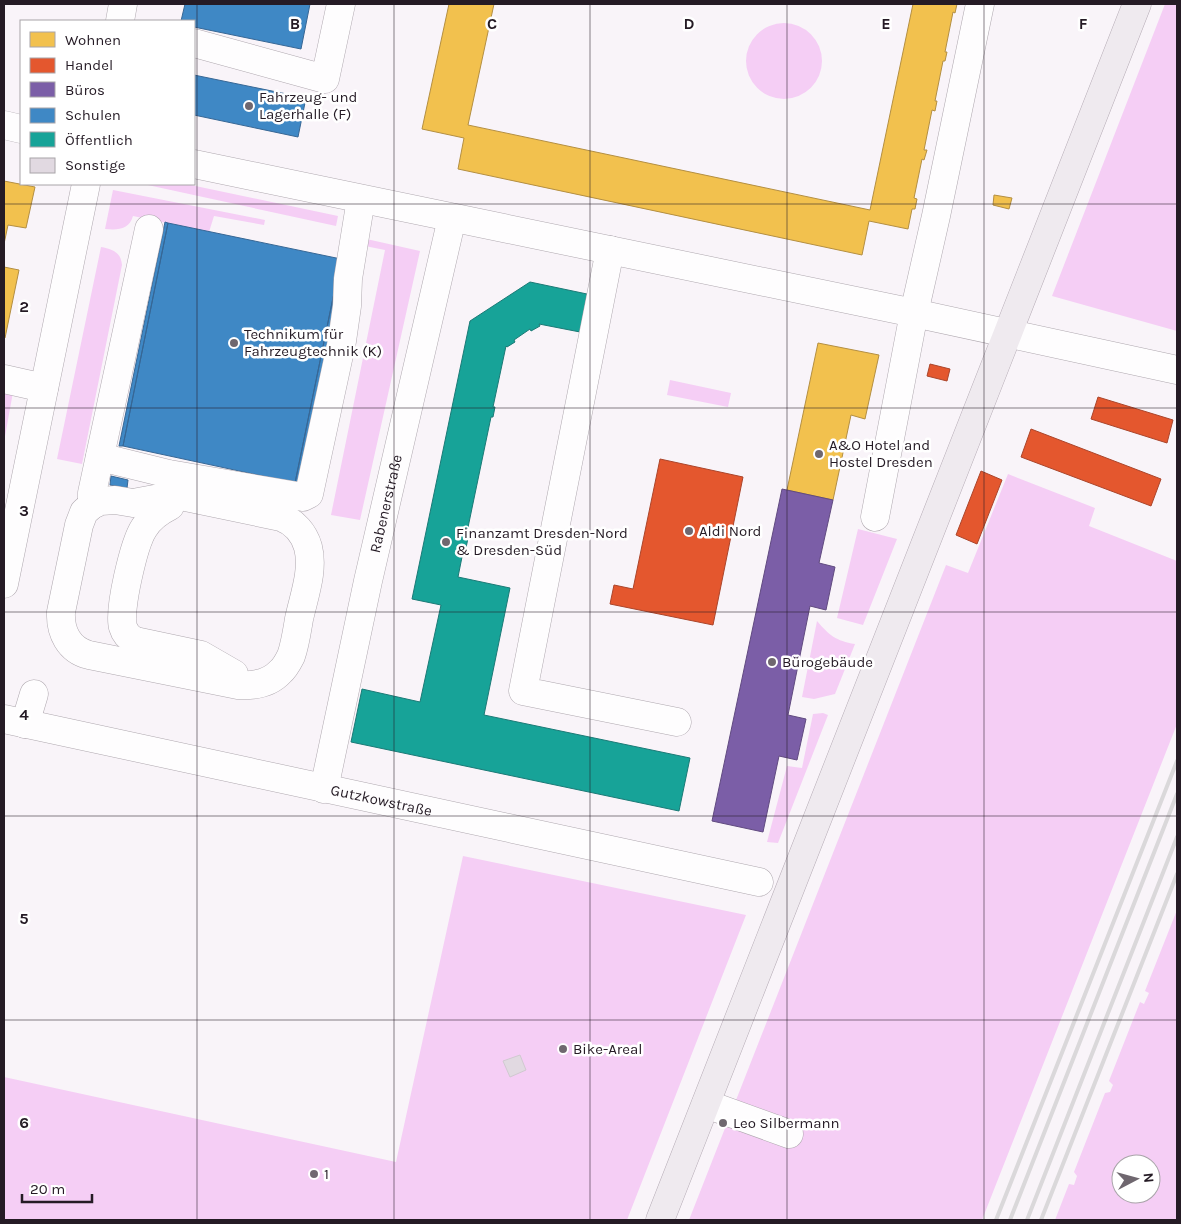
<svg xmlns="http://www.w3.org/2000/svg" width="1181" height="1224" font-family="Karla,sans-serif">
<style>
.green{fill:#f5cef5;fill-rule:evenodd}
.homes{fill:#f2c14e;stroke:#b48f42}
.shops{fill:#e4572e;stroke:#ab452b}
.offices{fill:#7b5ea7;stroke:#614a80}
.schools{fill:#3f88c5;stroke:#376795}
.public{fill:#17a398;stroke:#1b7a76}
.building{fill:#e1d9e1;stroke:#d0c9d0}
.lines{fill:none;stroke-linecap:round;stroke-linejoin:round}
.minor-casing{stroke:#afa8af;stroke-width:29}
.major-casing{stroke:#b6acb6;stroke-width:29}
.minor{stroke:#fefdfe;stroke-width:28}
.major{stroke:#efeaef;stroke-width:28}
.rail{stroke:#dad8da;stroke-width:4}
.grid{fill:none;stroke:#251b25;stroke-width:1;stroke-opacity:0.55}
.poi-dot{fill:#6f676f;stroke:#fff;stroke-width:2}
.labels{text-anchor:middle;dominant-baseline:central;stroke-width:5;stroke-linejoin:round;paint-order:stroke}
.poi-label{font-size:15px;fill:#251b25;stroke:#fff;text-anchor:start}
.street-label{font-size:15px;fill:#251b25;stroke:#fff}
.grid-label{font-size:16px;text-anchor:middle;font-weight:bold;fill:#251b25;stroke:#fff;stroke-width:5;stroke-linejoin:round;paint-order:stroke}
</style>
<rect width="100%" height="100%" fill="#f9f4f9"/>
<path class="green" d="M 1165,4 L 1177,4 L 1177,331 L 1052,296 Z
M746 61a38 38 0 1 1 76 0a38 38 0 1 1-76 0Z
M 143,184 L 186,184 L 338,216 L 336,226 Z
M 113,190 L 265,220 L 264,225 L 214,216 L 209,232 L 133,216 C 129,230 118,230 105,229 Z
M 362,238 L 420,251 L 360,520 L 331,515 L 385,250 L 360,245 Z
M 101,247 C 112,249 121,252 122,265 L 82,464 L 57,459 Z
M 670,380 L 731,393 L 728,407 L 667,395 Z
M 4,391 L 13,392 L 4,442 Z
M 1008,474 L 1095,508 L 1089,526 L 1177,561 L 1177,724 L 982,1220 L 689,1220 L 946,565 L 968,573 Z
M 858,529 L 897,539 L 863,625 L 837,618 Z
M 817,621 C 829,635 836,641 855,644 L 835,694 L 814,699 L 802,697 Z
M 823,713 L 828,715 L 778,843 L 767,842 L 787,766 L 802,768 L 813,714 Z
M 463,856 L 746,915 L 627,1220 L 4,1220 L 4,1077 L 396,1162 Z
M 1177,910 L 1177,1220 L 1055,1220 L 1069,1184 L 1074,1185 L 1077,1176 L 1074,1172 L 1105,1093 L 1110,1092 L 1113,1085 L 1109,1081 L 1140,1002 L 1144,1004 L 1149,993 L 1145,991 ZM 1121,1164 L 1151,1164 L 1151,1194 L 1121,1194 Z"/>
<path class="homes" d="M 449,4 L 494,4 L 468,125 L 870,210 L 913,4 L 957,4 L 955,13 L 953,12 L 945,52 L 947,52 L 945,61 L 943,61 L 935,101 L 937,101 L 935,111 L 932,110 L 924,150 L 927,150 L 924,160 L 922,159 L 914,198 L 917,199 L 915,209 L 912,209 L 908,229 L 869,221 L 862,255 L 458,169 L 464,138 L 422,129 Z
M 4,181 L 35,187 L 26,228 L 8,225 L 4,244 Z
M 994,195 L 1012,198 L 1009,209 L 993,205 Z
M 4,267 L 19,270 L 5,338 L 4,337 Z
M 818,343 L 879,355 L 865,419 L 851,415 L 833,500 L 787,490 Z"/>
<path class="shops" d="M 930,364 L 950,369 L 947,381 L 927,376 Z
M 1098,397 L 1173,420 L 1167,443 L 1091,419 Z
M 1031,429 L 1161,479 L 1151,506 L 1021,457 Z
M 660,459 L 743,477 L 713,625 L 610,604 L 614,585 L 633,589 Z
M 981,471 L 1002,480 L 977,544 L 956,535 Z"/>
<path class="offices" d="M 782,489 L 833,500 L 819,563 L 835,567 L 826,610 L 810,606 L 788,715 L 806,719 L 797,760 L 779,756 L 763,832 L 712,821 Z"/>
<path class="schools" d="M 185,4 L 310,4 L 301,49 L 194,27 L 194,21 L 181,21 Z
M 194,75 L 306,98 L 298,137 L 194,115 Z
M 165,222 L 168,223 L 123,446 L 119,446 Z
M 168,223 L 341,259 L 295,483 L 123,446 Z
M 335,288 L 344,290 L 302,484 L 295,483 Z
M 111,476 L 128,480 L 127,488 L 110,485 Z"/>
<path class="public" d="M 530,282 L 587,294 L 580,332 L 539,324 L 540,326 L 531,331 L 530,329 L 514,340 L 515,342 L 507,347 L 506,346 L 493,407 L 495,407 L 493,417 L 491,417 L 466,537 L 468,538 L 466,548 L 464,547 L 458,577 L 510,588 L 484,715 L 690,758 L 679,811 L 351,742 L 362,689 L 420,702 L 441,605 L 412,599 L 470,321 Z"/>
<path class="building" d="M 520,1055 L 526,1070 L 510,1077 L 503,1061 Z"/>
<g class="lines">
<g class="minor-casing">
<g id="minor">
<path d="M 120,21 L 123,4"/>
<path d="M 194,43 L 325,79 L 341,4"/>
<path d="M 4,125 L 21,129"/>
<path d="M 194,164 L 914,313 L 1177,370"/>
<path d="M 610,250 L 523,691 L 677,722"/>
<path d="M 4,379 L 44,388"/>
<path d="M 100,457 L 169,474 L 303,497 L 309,494 L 342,341 L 347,306 L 348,279 L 361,199"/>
<path d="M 176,495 L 281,517 C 294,522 304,533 308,547 C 314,570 304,596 299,619 C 297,631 295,645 291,656 C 288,662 285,668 280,672 C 269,684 254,686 238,685 L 89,655 C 69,650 60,632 61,612 L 79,525 L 84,512 L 92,505 L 101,501 L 115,500 L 133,503 Z"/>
<path d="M 92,505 L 92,493 L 149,229"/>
<path d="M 170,506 C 160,511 150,518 144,528 C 134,543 118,611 123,627 C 125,634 129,638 135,641 L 201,655 L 234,674"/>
<path d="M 875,517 L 914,313 L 936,216 L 980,4"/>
<path d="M 4,584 L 86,184"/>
<path id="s1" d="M 4,719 L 759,882"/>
<path d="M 25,724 L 34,694"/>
<path id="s2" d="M 324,789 L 368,581 L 452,218"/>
<path d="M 706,1104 L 789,1134"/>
</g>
</g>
<g class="major-casing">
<path id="major" d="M 660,1220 L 1137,4"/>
</g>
<use href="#minor" class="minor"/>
<use href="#major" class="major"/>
<path class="rail" d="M 996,1220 L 1177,761
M 1010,1220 L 1177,794
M 1027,1220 L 1177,837
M 1041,1220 L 1177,874"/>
</g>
<path class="grid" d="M 197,4 L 197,1220M 394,4 L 394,1220M 590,4 L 590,1220M 787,4 L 787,1220M 984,4 L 984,1220M 4,204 L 1177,204M 4,408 L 1177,408M 4,612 L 1177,612M 4,816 L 1177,816M 4,1020 L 1177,1020"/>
<g class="poi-dot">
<circle cx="249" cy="106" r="5"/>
<circle cx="234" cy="343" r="5"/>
<circle cx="819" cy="454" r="5"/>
<circle cx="689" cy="531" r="5"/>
<circle cx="446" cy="542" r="5"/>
<circle cx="772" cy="662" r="5"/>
<circle cx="563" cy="1049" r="5"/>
<circle cx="723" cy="1123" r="5"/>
<circle cx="314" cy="1174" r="5"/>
</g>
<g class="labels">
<g class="poi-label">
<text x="259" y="97">Fahrzeug- und<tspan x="259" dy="17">Lagerhalle (F)</tspan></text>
<text x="244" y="334">Technikum für<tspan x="244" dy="17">Fahrzeugtechnik (K)</tspan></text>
<text x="829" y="445">A&amp;O Hotel and<tspan x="829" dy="17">Hostel Dresden</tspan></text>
<text x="699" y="531">Aldi Nord</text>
<text x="456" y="533">Finanzamt Dresden-Nord<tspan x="456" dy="17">&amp; Dresden-Süd</tspan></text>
<text x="782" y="662">Bürogebäude</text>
<text x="573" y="1049">Bike-Areal</text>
<text x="733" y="1123">Leo Silbermann</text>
<text x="324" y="1174">1</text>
</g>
<g class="street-label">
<text stroke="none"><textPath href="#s2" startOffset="292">Rabenerstraße</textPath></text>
<text stroke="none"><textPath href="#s1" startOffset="386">Gutzkowstraße</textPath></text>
</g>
</g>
<g class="grid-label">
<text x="295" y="29">B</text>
<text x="492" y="29">C</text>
<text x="689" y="29">D</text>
<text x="886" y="29">E</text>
<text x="1083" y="29">F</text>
<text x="24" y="312">2</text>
<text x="24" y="516">3</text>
<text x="24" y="720">4</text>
<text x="24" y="924">5</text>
<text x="24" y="1128">6</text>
</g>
<rect width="1181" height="1224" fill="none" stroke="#251b25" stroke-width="10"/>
<rect x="20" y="20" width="175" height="165" fill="#ffffff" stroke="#a8a4a8"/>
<rect x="30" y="32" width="25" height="15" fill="#f2c14e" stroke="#a8a4a8"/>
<text x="65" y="45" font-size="15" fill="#251b25">Wohnen</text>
<rect x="30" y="58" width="25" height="15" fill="#e4572e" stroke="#a8a4a8"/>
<text x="65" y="70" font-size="15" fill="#251b25">Handel</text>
<rect x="30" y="82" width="25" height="15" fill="#7b5ea7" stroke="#a8a4a8"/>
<text x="65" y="95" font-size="15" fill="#251b25">Büros</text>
<rect x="30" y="108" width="25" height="15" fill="#3f88c5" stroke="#a8a4a8"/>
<text x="65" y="120" font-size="15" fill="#251b25">Schulen</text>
<rect x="30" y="132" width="25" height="15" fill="#17a398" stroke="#a8a4a8"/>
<text x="65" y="145" font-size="15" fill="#251b25">Öffentlich</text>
<rect x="30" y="158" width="25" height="15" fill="#e1d9e1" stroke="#a8a4a8"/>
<text x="65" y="170" font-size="15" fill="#251b25">Sonstige</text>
<g transform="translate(1136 1179) rotate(84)"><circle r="24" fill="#ffffff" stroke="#a8a4a8"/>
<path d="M0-4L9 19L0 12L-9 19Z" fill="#6f676f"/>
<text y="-8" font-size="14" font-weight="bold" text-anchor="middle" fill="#251b25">N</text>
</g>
<path d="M22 1194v8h70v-8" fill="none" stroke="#251b25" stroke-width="2.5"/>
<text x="30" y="1194" font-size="15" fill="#251b25" stroke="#ffffff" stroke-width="4" paint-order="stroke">20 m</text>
</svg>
